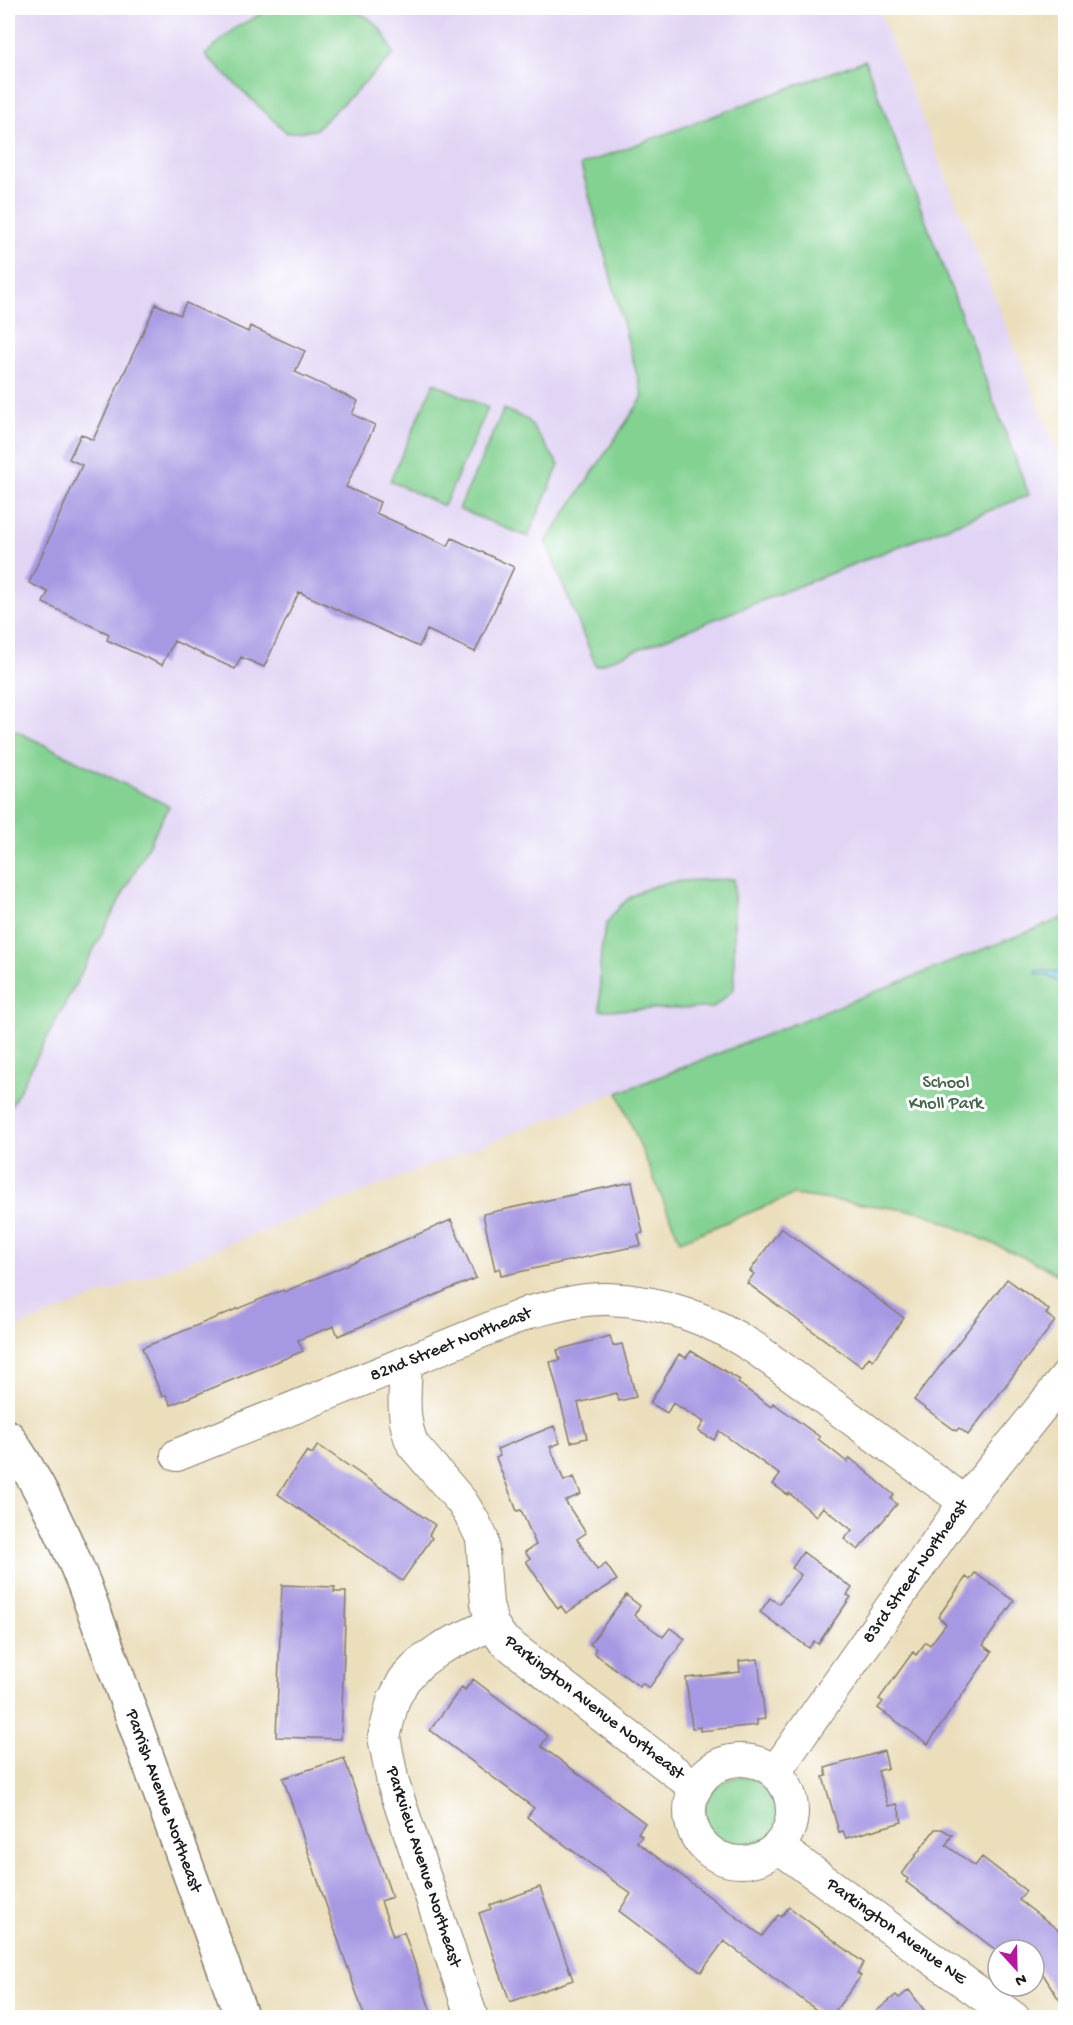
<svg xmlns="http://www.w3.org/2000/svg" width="1073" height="2025" font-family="'Gochi Hand',sans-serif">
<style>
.built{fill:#e1d4f4}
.green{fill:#83d292;stroke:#507757;stroke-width:1.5}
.water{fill:#60c6dd;stroke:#3e717c;stroke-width:1.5}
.building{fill:#a798e3}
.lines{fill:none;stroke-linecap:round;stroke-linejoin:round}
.minor-casing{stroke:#847d6c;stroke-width:34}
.major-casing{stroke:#847d6c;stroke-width:36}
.minor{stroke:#fff;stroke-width:32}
.major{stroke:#fff;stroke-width:33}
.labels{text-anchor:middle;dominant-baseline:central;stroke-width:6;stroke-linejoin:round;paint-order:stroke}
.park-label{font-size:18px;fill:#45654b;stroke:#fff}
.street-label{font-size:18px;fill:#1c1c1c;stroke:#fff}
</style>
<rect width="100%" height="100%" fill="#fff"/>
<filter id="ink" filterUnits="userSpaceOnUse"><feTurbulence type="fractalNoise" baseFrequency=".0167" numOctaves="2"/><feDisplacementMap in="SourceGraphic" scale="12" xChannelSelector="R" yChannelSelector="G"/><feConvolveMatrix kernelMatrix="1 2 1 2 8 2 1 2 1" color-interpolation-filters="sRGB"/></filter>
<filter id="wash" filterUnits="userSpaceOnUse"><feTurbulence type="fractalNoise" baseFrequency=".008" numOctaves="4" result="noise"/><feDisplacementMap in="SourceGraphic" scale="24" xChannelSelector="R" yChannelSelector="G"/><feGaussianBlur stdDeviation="1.35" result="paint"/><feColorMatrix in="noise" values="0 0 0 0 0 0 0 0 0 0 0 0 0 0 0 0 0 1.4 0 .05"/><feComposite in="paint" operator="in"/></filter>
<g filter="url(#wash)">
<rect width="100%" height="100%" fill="#ebdebb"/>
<path class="built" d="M 8,8 L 878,8 L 1065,472 L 1065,917 L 8,1331 L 8,1112 L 169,806 L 8,727 Z"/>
<path class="green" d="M 292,8 C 323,8 363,2 383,33 C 387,39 390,47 394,54 L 315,130 L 287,133 L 205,55 L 235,28 L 263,13 Z
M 865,60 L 1029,495 L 596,666 L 546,542 L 643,397 L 581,165 Z
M 434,383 L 488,408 L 444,506 L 390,481 Z
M 504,409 L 528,420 L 559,465 L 528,537 L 459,509 Z
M 8,727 L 169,806 L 8,1112 Z
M 734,879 L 734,989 L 713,1008 L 600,1010 C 600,982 598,951 607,923 C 609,919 612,916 615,912 C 643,876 692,881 734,879 Z
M 1065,917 L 1065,1279 L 1041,1265 L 922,1212 L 793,1195 L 680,1241 L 618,1093 Z
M704 1814a37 37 0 1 1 74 0a37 37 0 1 1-74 0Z"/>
<path class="water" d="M 1036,970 L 1059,972 L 1065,977 L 1065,986 L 1046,975 L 1036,974 Z"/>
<g id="blocks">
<path class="building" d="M 186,303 L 248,332 L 250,326 L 305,351 L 295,372 L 358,401 L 352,414 L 375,425 L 346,487 L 380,502 L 376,513 L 448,546 L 452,538 L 514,567 L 475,652 L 427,630 L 419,647 L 299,592 L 264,667 L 241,657 L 235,669 L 174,641 L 162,665 L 107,640 L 109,634 L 43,603 L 48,592 L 29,583 L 82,465 L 69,459 L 81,434 L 93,440 L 156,304 L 180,315 Z
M 632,1182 L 643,1233 L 638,1234 L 641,1245 L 501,1276 L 500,1268 L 495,1270 L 483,1214 Z
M 451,1220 L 476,1278 L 338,1336 L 334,1326 L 298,1340 L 303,1351 L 171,1405 L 166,1395 L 162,1396 L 142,1348 L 283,1290 L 284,1292 Z
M 781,1228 L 904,1318 L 873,1360 L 869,1357 L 862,1367 L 747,1283 L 754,1274 L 750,1271 Z
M 1007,1279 L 1049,1310 L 1046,1314 L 1055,1321 L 968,1435 L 959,1428 L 956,1431 L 914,1400 Z
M 610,1336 L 613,1346 L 622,1344 L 636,1397 L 619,1401 L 616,1393 L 578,1403 L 587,1438 L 571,1442 L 550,1362 L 560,1360 L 557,1350 Z
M 691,1351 L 740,1380 L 738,1383 L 771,1407 L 773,1403 L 820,1437 L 818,1439 L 847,1462 L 850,1458 L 894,1495 L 891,1499 L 897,1504 L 858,1550 L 844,1539 L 852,1530 L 823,1507 L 816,1516 L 789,1493 L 788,1495 L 773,1484 L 780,1475 L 719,1431 L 714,1440 L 698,1431 L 704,1422 L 673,1403 L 667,1413 L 650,1403 L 679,1354 L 686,1358 Z
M 554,1426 L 560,1443 L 550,1447 L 564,1481 L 574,1477 L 581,1494 L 565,1501 L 586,1533 L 577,1539 L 597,1570 L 606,1564 L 617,1580 L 566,1613 L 561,1606 L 558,1609 L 526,1561 L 530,1559 L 525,1552 L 536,1545 L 521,1510 L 517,1511 L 496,1458 L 500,1456 L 497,1449 Z
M 318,1445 L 435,1525 L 429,1535 L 432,1538 L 402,1581 L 278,1494 L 307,1451 L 312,1454 Z
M 803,1552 L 852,1588 L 847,1595 L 851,1597 L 831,1625 L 818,1644 L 814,1641 L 809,1648 L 760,1612 L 770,1598 L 779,1604 L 801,1575 L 792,1568 Z
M 975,1573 L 1014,1601 L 983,1645 L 992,1652 L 928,1744 L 878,1708 L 883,1702 L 879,1699 L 913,1652 L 916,1655 L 926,1642 L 930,1645 L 946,1624 L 938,1617 L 966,1577 L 970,1580 Z
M 282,1585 L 335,1587 L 334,1592 L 346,1592 L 341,1739 L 276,1737 Z
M 626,1595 L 640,1606 L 634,1615 L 663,1637 L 670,1628 L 685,1639 L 649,1688 L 642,1683 L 640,1687 L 594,1653 L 596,1649 L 590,1644 Z
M 758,1659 L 765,1719 L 757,1720 L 757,1725 L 700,1731 L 700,1727 L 692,1728 L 686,1678 L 740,1672 L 739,1661 Z
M 473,1679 L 548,1736 L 541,1746 L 645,1823 L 638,1833 L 642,1836 L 637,1842 L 762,1936 L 778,1915 L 781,1917 L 789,1907 L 864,1963 L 857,1973 L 861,1976 L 830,2018 L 827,2018 L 724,1941 L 701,1972 L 619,1911 L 631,1894 L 527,1817 L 534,1808 L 430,1730 L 462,1687 L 465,1690 Z
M 884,1751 L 888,1768 L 878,1771 L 888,1806 L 897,1804 L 902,1822 L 846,1838 L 843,1831 L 839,1832 L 823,1777 L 827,1776 L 825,1768 Z
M 344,1758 L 392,1897 L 381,1901 L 393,1936 L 404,1932 L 433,2018 L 365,2018 L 332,1922 L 283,1778 Z
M 935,1829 L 942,1829 L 952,1835 L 946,1845 L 975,1866 L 982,1857 L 1026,1891 L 1019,1900 L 1065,1935 L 1065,2009 L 1034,1960 L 1034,1950 L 996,1950 L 906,1882 L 908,1879 L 902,1874 Z
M 540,1887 L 573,1980 L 510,2002 L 479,1913 L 491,1909 L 490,1905 Z
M 909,1990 L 930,2018 L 868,2018 L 896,1995 L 899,1998 Z"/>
</g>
</g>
<g filter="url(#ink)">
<use href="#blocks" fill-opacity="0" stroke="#847d6c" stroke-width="1.5"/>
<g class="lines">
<g class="minor-casing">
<path id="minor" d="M 406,1363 C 405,1391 401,1420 413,1445 L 462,1502 L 473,1520 L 482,1538 L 487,1604 L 492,1624 L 503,1640 L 696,1788
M 177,1455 L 530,1312 C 556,1306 582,1298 608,1299 C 664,1301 710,1319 756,1349 L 965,1502
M690 1811a51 51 0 1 1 102 0a51 51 0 1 1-102 0Z
M 775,1772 L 965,1502 L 1066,1377
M 778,1847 L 1014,2018
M 472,2018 L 393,1783 L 384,1737 L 393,1701 L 404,1680 L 420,1663 L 441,1648 L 492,1624"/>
</g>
<g class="major-casing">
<path id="major" d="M 8,1437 C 39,1483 63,1532 84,1584 L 242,2018"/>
</g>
<use href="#minor" class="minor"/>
<use href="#major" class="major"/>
</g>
</g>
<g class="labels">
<g class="park-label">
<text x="946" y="1083">School<tspan x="946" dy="21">Knoll Park</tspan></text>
</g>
<g class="street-label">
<text transform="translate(451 1345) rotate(-22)">82nd Street Northeast</text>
<text transform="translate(916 1572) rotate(-55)">83rd Street Northeast</text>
<text transform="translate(594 1708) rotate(38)">Parkington Avenue Northeast</text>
<text transform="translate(163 1801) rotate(70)">Parrish Avenue Northeast</text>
<text transform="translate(423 1867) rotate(72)">Parkview Avenue Northeast</text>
<text transform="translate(896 1932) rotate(36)">Parkington Avenue NE</text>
</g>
</g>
<rect width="1073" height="2025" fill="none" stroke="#fff" stroke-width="30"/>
<g transform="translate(1016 1968) rotate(158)"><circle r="28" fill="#ffffff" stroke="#a4a4a4" stroke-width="1.5"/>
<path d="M0-4.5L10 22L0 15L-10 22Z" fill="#b5179e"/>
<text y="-9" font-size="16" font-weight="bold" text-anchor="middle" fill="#1c1c1c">N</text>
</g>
</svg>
